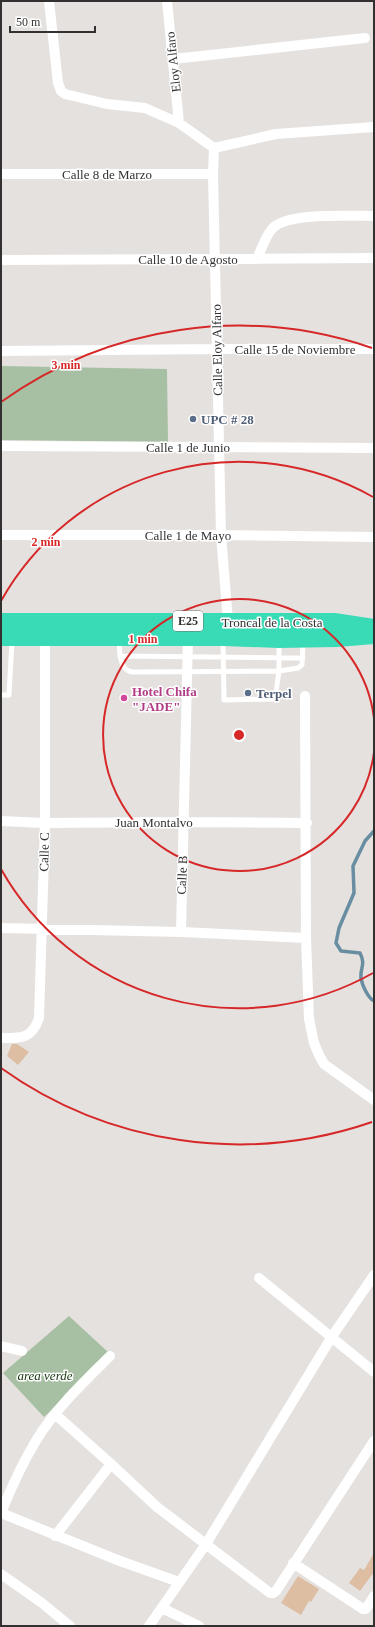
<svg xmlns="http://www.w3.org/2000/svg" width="375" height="1627" font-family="Georgia,serif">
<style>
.green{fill:#a7c0a3}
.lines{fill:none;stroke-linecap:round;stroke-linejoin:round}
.stream{stroke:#698ea2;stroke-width:3.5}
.building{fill:#ddbea3}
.lane{stroke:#fff;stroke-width:5}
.street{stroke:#fff;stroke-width:10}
.highway{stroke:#39dbb7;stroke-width:18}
.ring{fill:none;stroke:#d62828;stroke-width:2}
.service-dot{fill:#5c6f8a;stroke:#fff;stroke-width:1.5}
.hotel-dot{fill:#d1479c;stroke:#fff;stroke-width:1.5}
.labels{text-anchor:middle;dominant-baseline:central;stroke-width:3;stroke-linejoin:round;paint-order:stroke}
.shield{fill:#fff;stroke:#706e6e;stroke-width:1}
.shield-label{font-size:12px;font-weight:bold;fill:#323030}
.street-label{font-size:13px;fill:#323030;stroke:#fff}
.service-label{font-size:13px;font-weight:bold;fill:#4e5e75;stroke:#fff;text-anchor:start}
.hotel-label{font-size:13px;font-weight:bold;fill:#b23c85;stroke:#fff;text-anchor:start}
.park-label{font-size:13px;font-style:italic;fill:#11350a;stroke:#fff}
.centre{fill:#d62828;stroke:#fff;stroke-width:2}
.ring-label{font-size:12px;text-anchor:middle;font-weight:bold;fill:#d62828;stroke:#fff;stroke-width:3;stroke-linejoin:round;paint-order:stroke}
</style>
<rect width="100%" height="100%" fill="#e5e1df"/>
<path class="green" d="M 2,366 L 167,369 L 168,442 L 1,440 Z
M 69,1316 L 109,1353 L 44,1417 L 3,1373 Z"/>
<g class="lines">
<path class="stream" d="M 374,831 L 365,841 L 353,866 L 354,893 L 339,928 L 336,943 L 341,951 L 360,953 C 366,965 360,967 361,978 C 362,985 368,998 374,1001"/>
</g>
<path class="building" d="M 12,1044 L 17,1044 L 29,1052 L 18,1065 L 7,1056 Z
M 374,1553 L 374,1572 L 360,1591 L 349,1583 L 360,1568 L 364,1570 Z
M 298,1576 L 319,1589 L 311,1602 L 309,1601 L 301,1615 L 281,1603 Z"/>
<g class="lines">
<path class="lane" d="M 223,640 L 224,700 L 275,699 L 279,671 L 279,642
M 119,641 L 120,656 L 303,658
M 120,656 C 122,664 123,670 132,672 L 279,671 L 298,668 L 302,665 L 303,642
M 1,695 L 9,695 L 12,640"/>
<path class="street" d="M 49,1 L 58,83 L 61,91 L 65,94 L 107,104 L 145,108 L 179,123 L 214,148
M 167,1 L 179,123
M 173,59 L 365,38
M 214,148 L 213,174 L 221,535 L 228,621
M 214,148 L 276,134 L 374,127
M 1,174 L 213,174
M 257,259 C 261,250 265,237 272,229 C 285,212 352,216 374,216
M 1,260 L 374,258
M 1,351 L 217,349 L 374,349
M 1,446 L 374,448
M 1,535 L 221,535 L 374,537
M 305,696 L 306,938 L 309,1019 L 314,1043 L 319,1055 L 324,1064 L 374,1100
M 1,821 L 45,823 L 184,822 L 307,823
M 1,928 L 181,932 L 188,637
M 181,932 L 306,938
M 1,1038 C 21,1038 32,1039 39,1018 L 45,823 L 45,637
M 259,1278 L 374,1372
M 1,1346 L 22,1351
M 55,1414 L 111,1464
M 1,1513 C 11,1488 23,1462 37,1439 C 55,1409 85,1381 110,1356
M 1,1513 L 120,1561 L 179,1582
M 55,1536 L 111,1464 L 157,1507 L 270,1593 L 273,1593 L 276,1591 L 374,1441
M 293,1563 L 363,1609 L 366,1609 L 374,1596
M 1,1574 L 42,1603 L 70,1626
M 162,1608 L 199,1626
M 149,1626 L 206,1544 L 331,1338 L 374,1275"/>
<path class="highway" d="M 1,622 L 334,622 L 374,628
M 1,637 L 223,637 L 279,639 L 337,638 L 374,635"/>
</g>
<g class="ring">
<path d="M374 752A136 136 0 1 1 374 718"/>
<path d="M373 973A273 273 0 0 1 1 869M1 601A273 273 0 0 1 373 497"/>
<path d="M372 1122A409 409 0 0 1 1 1068M1 402A409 409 0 0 1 372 348"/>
</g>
<g class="service-dot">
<circle cx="193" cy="419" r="4"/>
<circle cx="248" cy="693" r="4"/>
</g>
<circle class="hotel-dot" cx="124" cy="698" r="4"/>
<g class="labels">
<rect class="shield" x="173" y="611" width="30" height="20" rx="3"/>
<g class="shield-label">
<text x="188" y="621">E25</text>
</g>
<g class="street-label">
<text transform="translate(173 62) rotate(-96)">Eloy Alfaro</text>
<text x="107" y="174">Calle 8 de Marzo</text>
<text x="188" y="259">Calle 10 de Agosto</text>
<text x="295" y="349">Calle 15 de Noviembre</text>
<text transform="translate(217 350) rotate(-91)">Calle Eloy Alfaro</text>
<text x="188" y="447">Calle 1 de Junio</text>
<text x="188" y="535">Calle 1 de Mayo</text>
<text x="272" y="622">Troncal de la Costa</text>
<text x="154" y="822">Juan Montalvo</text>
<text transform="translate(44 852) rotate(-89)">Calle C</text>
<text transform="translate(182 875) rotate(-88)">Calle B</text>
</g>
<g class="service-label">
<text x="201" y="419">UPC # 28</text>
<text x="256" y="693">Terpel</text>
</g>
<g class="hotel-label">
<text x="132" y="691">Hotel Chifa<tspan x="132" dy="15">"JADE"</tspan></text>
</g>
<g class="park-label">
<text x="45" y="1375">area verde</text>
</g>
</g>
<circle cx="239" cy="735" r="6" class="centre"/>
<g class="ring-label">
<text x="66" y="369">3 min</text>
<text x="46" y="546">2 min</text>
<text x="143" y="643">1 min</text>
</g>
<rect width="375" height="1627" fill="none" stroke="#323030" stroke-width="4"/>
<path d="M10 26v6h85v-6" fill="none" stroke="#323030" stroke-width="2"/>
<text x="16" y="26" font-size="12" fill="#323030" stroke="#ffffff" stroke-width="3" paint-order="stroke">50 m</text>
</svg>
